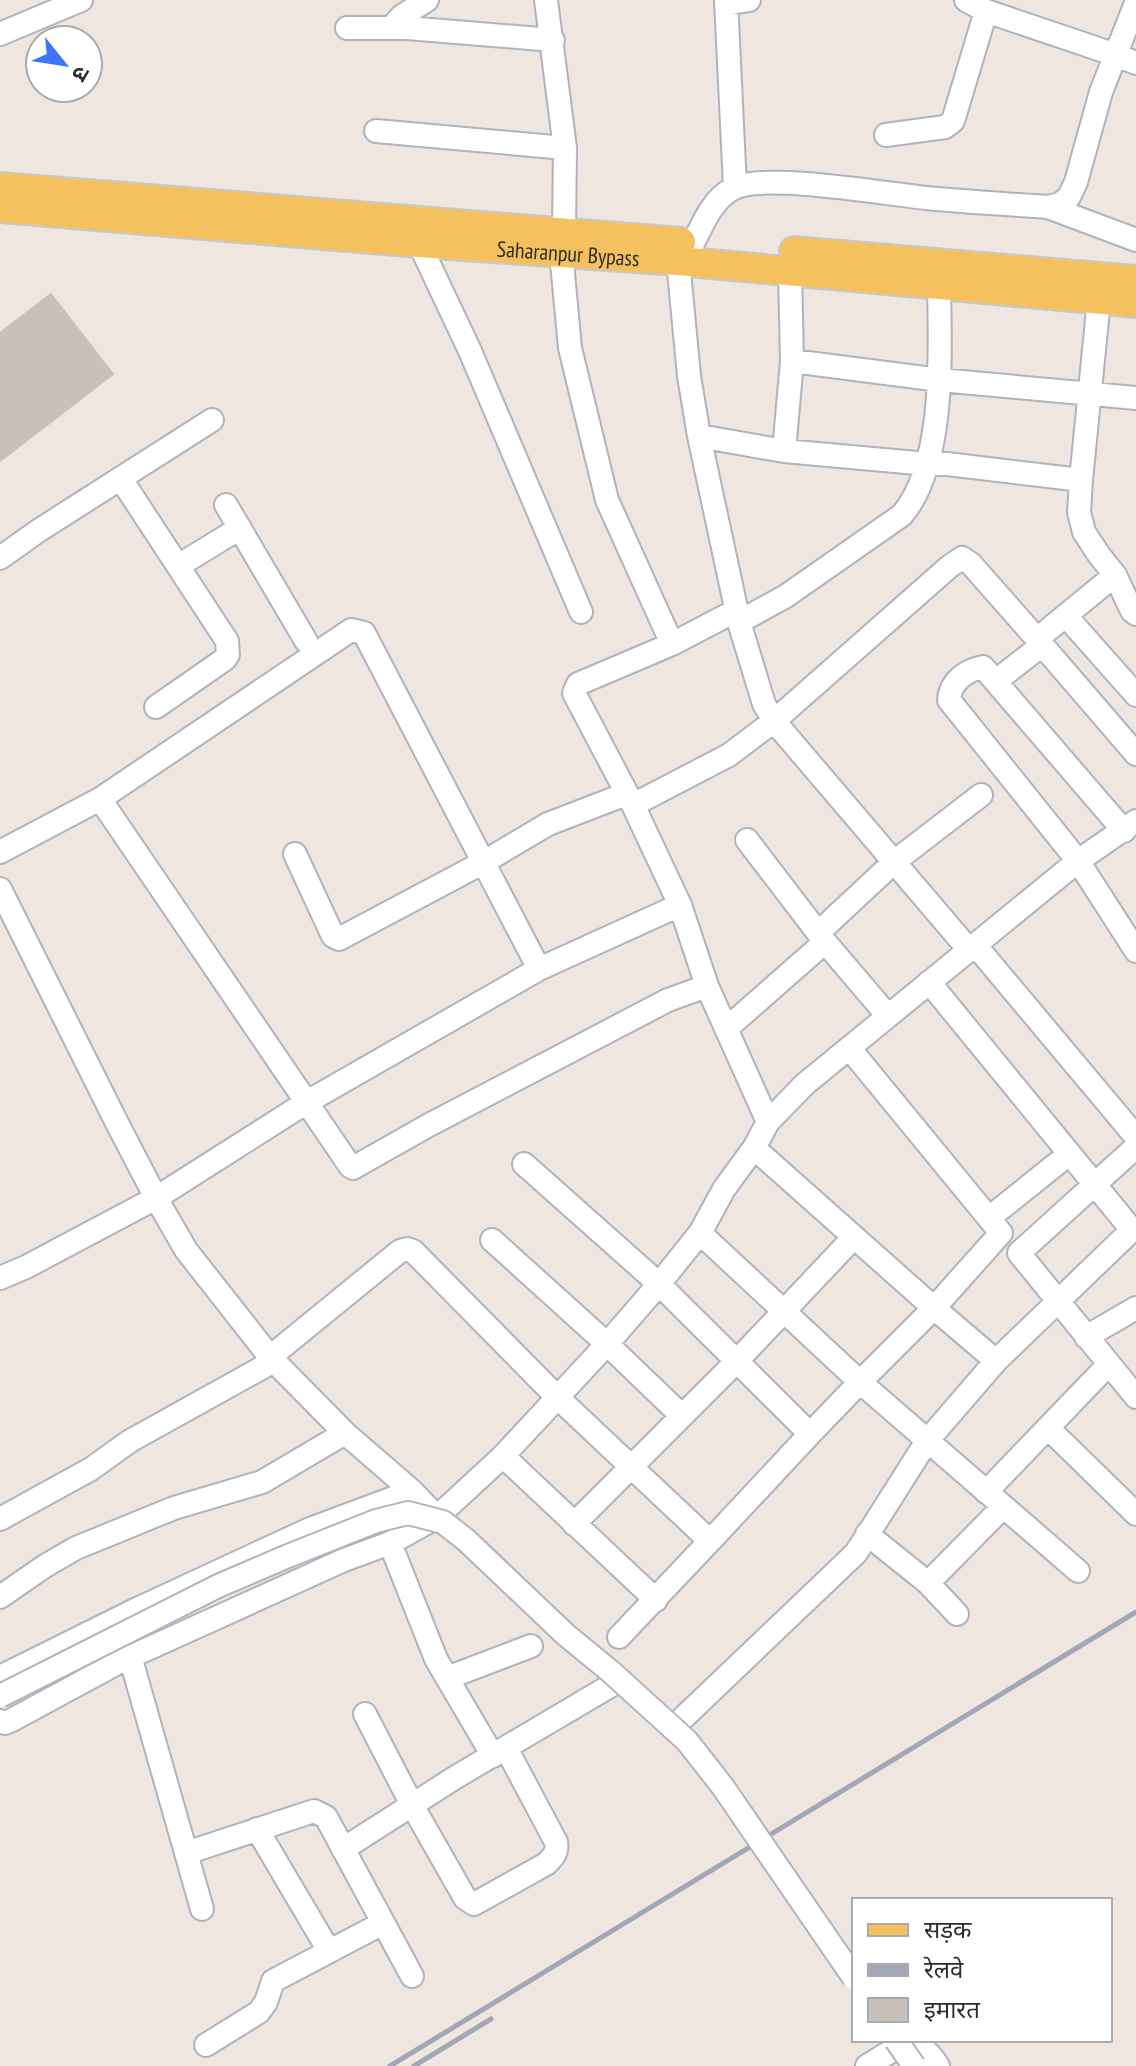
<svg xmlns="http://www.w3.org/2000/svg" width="1136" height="2066" font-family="'PT Sans Narrow','Noto Sans Devanagari',sans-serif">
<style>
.building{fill:#c7c1ba;stroke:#cac2b8;stroke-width:2}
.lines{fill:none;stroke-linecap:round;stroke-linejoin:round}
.minor-casing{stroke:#afb3bd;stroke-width:26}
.major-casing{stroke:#c8c8c8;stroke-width:32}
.minor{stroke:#fff;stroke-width:22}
.major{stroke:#f5c15e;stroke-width:28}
.rail{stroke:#a1a7b7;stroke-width:5}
.minor-bridge-casing{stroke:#afb3bd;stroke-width:26;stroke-linecap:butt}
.minor-bridge{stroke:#fff;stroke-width:22}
.labels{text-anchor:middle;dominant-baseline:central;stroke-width:6;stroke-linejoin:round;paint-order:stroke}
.street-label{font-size:22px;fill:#2d2d2d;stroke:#fff}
</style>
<rect width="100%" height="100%" fill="#eee6df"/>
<path class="building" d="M 51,294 L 113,374 L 0,461 L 0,333 Z"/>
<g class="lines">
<g class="minor-casing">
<path id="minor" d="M 546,0 L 565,148 L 564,232 L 561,252 L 570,348 L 607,500 L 672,644
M 726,0 L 735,187
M 966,0 L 986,11 L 1116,55 L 1136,63
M 726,4 L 749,0
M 347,28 L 407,28 L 553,40
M 391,28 L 402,16 L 427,0
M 0,34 L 81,0
M 376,131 L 565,148
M 886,135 L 945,127 L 953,121 L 986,11
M 1048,207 L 1136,240
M 419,243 L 470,351 L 581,612
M 693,243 C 703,224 712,200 732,189 C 762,172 887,194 926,198 C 967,202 1008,204 1048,207 L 1060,204 L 1069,197 L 1076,182 L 1101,92 L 1136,3
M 678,261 L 689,376 L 699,436 L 739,622 L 764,704 L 774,721 L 970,951
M 792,361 L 940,380 L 1136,398
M 699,436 L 784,451 L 928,464 L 947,464 L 1081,480 L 1099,300
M 784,451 L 792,361 L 790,270
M 121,479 L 227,641 L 228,655 L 225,659 L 156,707
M 1081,480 L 1079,512 L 1084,532 L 1099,555 L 1115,575 L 1132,611 L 1136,614
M 226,505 L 306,641
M 0,558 L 38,531 L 212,420
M 178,566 L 240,528
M 1115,575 L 1037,639 L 1136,754
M 1066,616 L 1136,695
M 739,622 L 786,596 L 902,515 C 946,463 940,350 939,285
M 996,681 L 1042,645
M 100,799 L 351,630 L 364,633 L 539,969
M 633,805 L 729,755 L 774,721 L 950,566 L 962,558 L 971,564 L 1037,639
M 1124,831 L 983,667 C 966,670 950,682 949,700 L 1078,861 L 1136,951
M 747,840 L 825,942 L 888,1016
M 0,852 L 100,799 L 350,1166 L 353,1168 L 429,1125 L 668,1000 L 707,986 L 768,1122
M 295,854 L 333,936 L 339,939 L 484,862 L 548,824 L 626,794
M 0,889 L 117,1123 L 156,1198 L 186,1250 L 270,1357 L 345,1433 L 412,1491 L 437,1517
M 818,933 L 894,862 L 981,795
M 976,946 L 1136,1137
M 707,986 L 680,905 L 633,805 L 574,693 L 578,684 L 672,644 L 737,610
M 726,1029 L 825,942
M 850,1049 L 1001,1233 L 934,1308 L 996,1361
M 1136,1147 L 1019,1253 L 1136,1397
M 754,1148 L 934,1308 L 860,1382 L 1078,1571
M 524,1164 L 659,1284 L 810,1434 L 710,1541
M 989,1218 L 1069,1154
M 700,1233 L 860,1382 L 810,1434
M 492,1240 L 607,1344 L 682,1416
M 0,1278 L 26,1267 L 156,1198 L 307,1102 L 539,969 L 680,905
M 1086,1337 L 1136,1308
M 270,1357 L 400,1251 L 407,1249 L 413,1251 L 556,1396 L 710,1541 L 619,1637
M 1048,1428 L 1136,1514
M 503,1456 L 656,1600
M 986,1492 L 1108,1365
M 0,1519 L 91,1469 L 130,1441 L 274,1361
M 574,1524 L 736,1362 L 854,1237
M 867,1534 L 928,1583 L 957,1614
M 390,1543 L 436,1659 L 493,1756
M 928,1583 L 1003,1507
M 0,1597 L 45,1566 L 76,1548 L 174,1508 L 262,1482 L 345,1433
M 130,1656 L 202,1909
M 0,1677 L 135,1610 L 310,1529 L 412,1491
M 447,1678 L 531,1646
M 365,1714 L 412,1805 L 465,1898 L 474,1904 L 546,1864 C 553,1857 558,1853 556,1842 L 506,1748
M 683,1718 L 856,1553 L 927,1441 L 996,1361 L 1132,1230 L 929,982
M 0,1721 L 5,1723 L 10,1721 L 121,1661 L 344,1560 L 390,1543 L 437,1517 L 503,1456 L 607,1344 L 659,1284 L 700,1233 L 724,1189 L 754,1148 L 768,1122 L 805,1084 L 1078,861 L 1136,821
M 257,1829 L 329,1951
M 343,1849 L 456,1777 L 610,1686
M 186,1853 L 314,1811 L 326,1817 L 412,1976
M 206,2045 L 259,2012 L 266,2002 L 273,1981 L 383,1923
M 867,2066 C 896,2049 915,2029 938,2066"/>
</g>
<g class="major-casing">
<g id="major">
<path d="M 0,187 L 681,242"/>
<path id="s1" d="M 0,208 L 419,243 L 678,261 L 1136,303"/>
<path d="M 794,251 L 1136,280"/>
</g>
</g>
<use href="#minor" class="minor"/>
<use href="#major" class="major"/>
<path class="rail" d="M 390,2066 L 1136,1612
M 414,2066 L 491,2019"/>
<g class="minor-bridge-casing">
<path id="minor-bridge" d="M 0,1696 L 218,1586 L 288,1556 L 376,1521 L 408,1513 L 443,1522 L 466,1540 L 566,1635 L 610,1671 L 687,1741 L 723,1787 L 854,1978
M 896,2040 L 914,2066"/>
</g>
<use href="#minor-bridge" class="minor-bridge"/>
</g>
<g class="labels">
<g class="street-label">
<text stroke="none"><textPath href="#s1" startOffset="570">Saharanpur Bypass</textPath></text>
</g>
</g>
<rect x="852" y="1898" width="260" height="144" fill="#ffffff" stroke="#ababab" stroke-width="2"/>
<rect x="868" y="1924" width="40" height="12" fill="#f5c15e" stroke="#ababab" stroke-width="2"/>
<text x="924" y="1938" font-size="24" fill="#2d2d2d">सड़क</text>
<rect x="868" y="1964" width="40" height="12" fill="#a1a7b7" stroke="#ababab" stroke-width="2"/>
<text x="924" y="1978" font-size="24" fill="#2d2d2d">रेलवे</text>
<rect x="868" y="1998" width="40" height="24" fill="#c7c1ba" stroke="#ababab" stroke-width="2"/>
<text x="924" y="2018" font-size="24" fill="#2d2d2d">इमारत</text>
<g transform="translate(64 64) rotate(120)"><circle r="38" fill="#ffffff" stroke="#ababab" stroke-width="2"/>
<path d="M0-6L14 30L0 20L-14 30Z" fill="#3c76ff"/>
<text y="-12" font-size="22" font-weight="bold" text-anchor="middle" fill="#2d2d2d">उ</text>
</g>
</svg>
